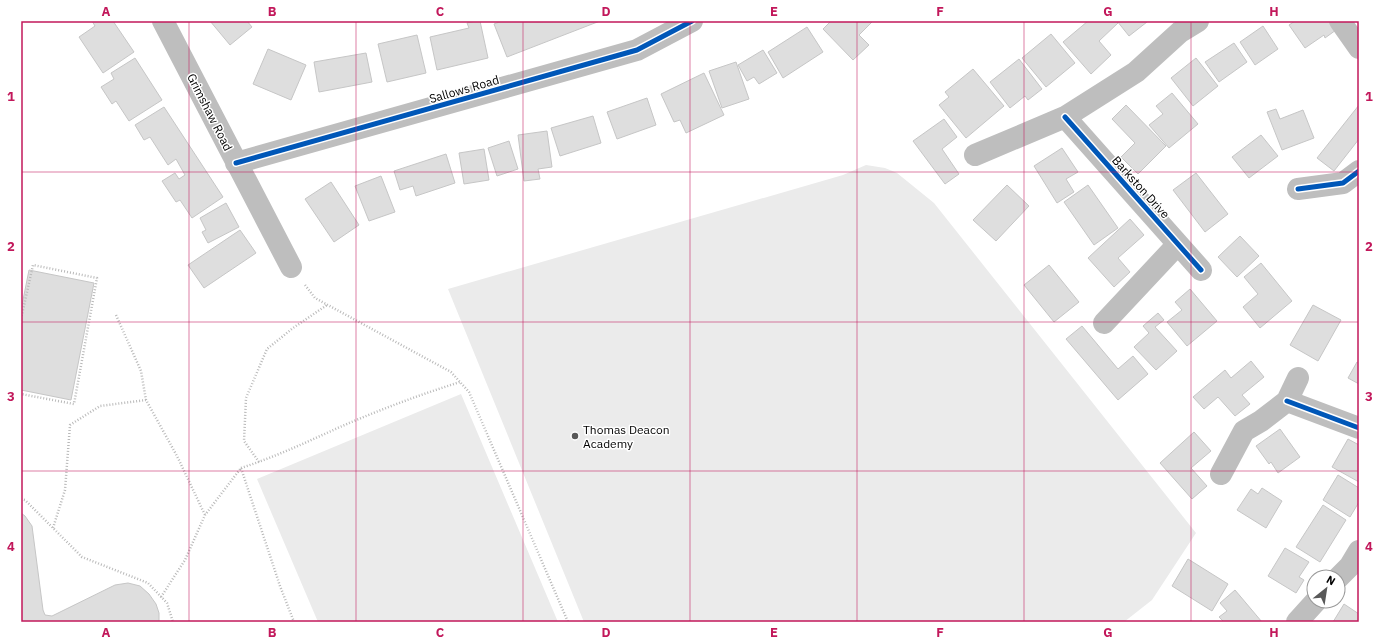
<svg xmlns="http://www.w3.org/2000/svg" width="1380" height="643" font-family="'IBM Plex Sans',sans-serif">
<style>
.green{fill:#ebebeb}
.building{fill:#dedede;stroke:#c6c6c6}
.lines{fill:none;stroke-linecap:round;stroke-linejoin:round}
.path{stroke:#b9b9b9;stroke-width:2.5;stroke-dasharray:1 2;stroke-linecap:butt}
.minor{stroke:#bebebe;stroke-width:22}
.cycleway-casing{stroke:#fff;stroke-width:8}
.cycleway{stroke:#0057b8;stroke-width:5}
.grid{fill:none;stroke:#c2185b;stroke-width:1;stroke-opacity:0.55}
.poi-dot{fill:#595959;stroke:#fff;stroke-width:1.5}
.labels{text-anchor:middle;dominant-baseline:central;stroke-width:3;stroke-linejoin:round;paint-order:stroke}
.street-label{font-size:12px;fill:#000;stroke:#fff}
.poi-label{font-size:12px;fill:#000;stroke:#fff;text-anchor:start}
.neatline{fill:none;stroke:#c2185b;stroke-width:1.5}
.grid-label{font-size:13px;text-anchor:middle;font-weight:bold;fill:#c2185b}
</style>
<rect width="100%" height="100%" fill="#fff"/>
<path class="green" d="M 866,165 L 885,168 L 897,173 L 934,203 L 1196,533 L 1152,600 L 1124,622 L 584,622 L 448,289 L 843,175 Z
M 461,394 L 558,622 L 318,622 L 257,479 Z"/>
<path class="building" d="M 92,21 L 113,21 L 134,52 L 103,73 L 79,37 L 95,26 Z
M 210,21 L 247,21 L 252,27 L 230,45 Z
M 476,21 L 480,21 L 488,58 L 437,70 L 430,37 L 469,28 L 467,23 Z
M 502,21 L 538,22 L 600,21 L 507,57 L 494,24 Z
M 831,21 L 873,21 L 859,35 L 869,45 L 853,60 L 823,29 Z
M 1088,21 L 1116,21 L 1118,23 L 1099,41 L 1111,55 L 1091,74 L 1063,42 Z
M 1117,21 L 1146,21 L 1147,22 L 1129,36 Z
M 1295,21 L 1330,21 L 1336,30 L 1325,38 L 1324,35 L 1305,48 L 1289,25 Z
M 1263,26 L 1278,49 L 1255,65 L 1240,42 Z
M 807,27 L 823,52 L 783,78 L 768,52 Z
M 1051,34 L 1075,63 L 1046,87 L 1022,58 Z
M 417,35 L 426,73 L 387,82 L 378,44 Z
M 1234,43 L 1247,62 L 1219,82 L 1205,62 Z
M 268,49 L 306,65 L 291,100 L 253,84 Z
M 763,50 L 777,73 L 759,84 L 754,77 L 747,81 L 738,65 Z
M 366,53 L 372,82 L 319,92 L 314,62 Z
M 135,58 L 162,100 L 129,121 L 116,101 L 112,104 L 101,87 L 114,79 L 111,73 Z
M 1196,58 L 1218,86 L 1193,106 L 1171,78 Z
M 1019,59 L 1042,89 L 1028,100 L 1025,96 L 1010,108 L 990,82 Z
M 736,62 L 749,99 L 722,108 L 709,71 Z
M 973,69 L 1004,106 L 966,138 L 939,105 L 949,97 L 945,92 Z
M 704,73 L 724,115 L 686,133 L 680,120 L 674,122 L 661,94 Z
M 1172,93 L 1198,124 L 1169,148 L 1149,125 L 1163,114 L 1156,106 Z
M 647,98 L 656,125 L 617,139 L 607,112 Z
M 1126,105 L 1166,146 L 1138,174 L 1121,157 L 1135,143 L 1112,119 Z
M 1359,105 L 1359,139 L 1334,171 L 1317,158 Z
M 164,107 L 223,197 L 192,218 L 180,200 L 176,202 L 162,181 L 175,173 L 179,179 L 185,175 L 176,159 L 168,165 L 150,137 L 144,140 L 135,125 Z
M 1276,109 L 1280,119 L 1303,110 L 1314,138 L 1282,150 L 1267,112 Z
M 593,116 L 601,143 L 560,156 L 551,128 Z
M 944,119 L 957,137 L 942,149 L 959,174 L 945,184 L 913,141 Z
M 547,131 L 552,167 L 538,169 L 540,179 L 524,181 L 518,135 Z
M 1261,135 L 1278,156 L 1249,178 L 1232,157 Z
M 509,141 L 518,169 L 497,176 L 488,148 Z
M 1062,148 L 1078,172 L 1066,179 L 1074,192 L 1057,203 L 1034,166 Z
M 484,149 L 489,180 L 464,184 L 459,153 Z
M 446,154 L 455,183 L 416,196 L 413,186 L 400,190 L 394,171 Z
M 1196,173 L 1228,214 L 1205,232 L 1173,190 Z
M 381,176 L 395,212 L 369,221 L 355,186 Z
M 331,182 L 359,225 L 334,242 L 305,199 Z
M 1007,185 L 1029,206 L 996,241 L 973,220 Z
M 1088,185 L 1118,228 L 1094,245 L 1064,202 Z
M 226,203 L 239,227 L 208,243 L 202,232 L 206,230 L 200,218 Z
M 1130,219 L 1144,235 L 1118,258 L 1130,272 L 1114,287 L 1088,258 Z
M 240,230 L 256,253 L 204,288 L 188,265 Z
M 1240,236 L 1259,256 L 1237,277 L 1218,257 Z
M 1261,263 L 1292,301 L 1260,328 L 1243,307 L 1258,294 L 1244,277 Z
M 1049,265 L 1079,302 L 1054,322 L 1024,285 Z
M 29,270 L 94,283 L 71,400 L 21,390 L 21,310 Z
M 1190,289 L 1217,321 L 1187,346 L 1167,322 L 1182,310 L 1175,302 Z
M 1313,305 L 1341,320 L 1318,361 L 1290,345 Z
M 1158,313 L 1164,320 L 1155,327 L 1177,351 L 1156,370 L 1134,347 L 1149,333 L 1143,326 Z
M 1082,326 L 1118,369 L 1133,356 L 1148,374 L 1118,400 L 1066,339 Z
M 1251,361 L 1264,377 L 1242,395 L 1250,404 L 1235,416 L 1218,397 L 1204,409 L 1193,397 L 1225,370 L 1231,378 Z
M 1357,362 L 1359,363 L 1359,384 L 1348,378 Z
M 1280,429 L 1300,457 L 1278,473 L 1271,462 L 1269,464 L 1256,446 Z
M 1194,432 L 1211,451 L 1191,468 L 1207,486 L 1192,499 L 1160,463 Z
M 1348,439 L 1359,445 L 1359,482 L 1332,467 Z
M 1338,475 L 1359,488 L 1359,502 L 1350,517 L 1323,500 Z
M 1262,488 L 1282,501 L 1266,528 L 1237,510 L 1251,489 L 1258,494 Z
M 1323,505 L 1346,520 L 1320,562 L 1296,547 Z
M 21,513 L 25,516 L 32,526 L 43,610 L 45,615 L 52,616 L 115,585 L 128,583 L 140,586 L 149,594 L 156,604 L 159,613 L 159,622 L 21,622 Z
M 1285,548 L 1309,562 L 1299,577 L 1304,580 L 1296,593 L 1268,576 Z
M 1188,559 L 1228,584 L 1212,611 L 1172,586 Z
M 1235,590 L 1262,622 L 1224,622 L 1219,617 L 1227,611 L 1220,603 Z
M 1344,604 L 1359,614 L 1359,622 L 1333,622 Z"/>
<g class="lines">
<path class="path" d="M 305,285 L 315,298 L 451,372 L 469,392 L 568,622
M 116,315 L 141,371 L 146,400
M 21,319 L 33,265 L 97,278 L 74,404 L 21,394
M 259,462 L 244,441 L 246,398 L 267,349 L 293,328 L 327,305
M 241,468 C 275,457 307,442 340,427 C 379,410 419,395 460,382
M 21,499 L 25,500 L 82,557 L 148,583 L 167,603 L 173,622
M 53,528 L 65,490 L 70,425 L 100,406 L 146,400 L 177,456 L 205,515
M 161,597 L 185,560 L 205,515 L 241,468 L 280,586 L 294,622"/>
<path class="minor" d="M 163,21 L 291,267
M 1340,21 L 1359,48
M 1065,117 L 1201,270
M 975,155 L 1065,117 L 1136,72 L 1180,32 L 1198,21
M 236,163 L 637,50 L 692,21
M 1298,189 L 1343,183 L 1359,171
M 1104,323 L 1178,244
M 1287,401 L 1359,428
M 1221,474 L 1244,431 L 1261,421 L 1287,401 L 1298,378
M 1338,578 L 1350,566 L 1359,551
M 1297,622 L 1316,601"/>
<g class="cycleway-casing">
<path id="cycleway" d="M 1065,117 L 1201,270
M 236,163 L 637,50 L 692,21
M 1298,189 L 1343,183 L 1359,171
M 1287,401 L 1359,428"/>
</g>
<use href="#cycleway" class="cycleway"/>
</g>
<path class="grid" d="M 189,21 L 189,622M 356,21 L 356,622M 523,21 L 523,622M 690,21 L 690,622M 857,21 L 857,622M 1024,21 L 1024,622M 1191,21 L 1191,622M 21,172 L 1359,172M 21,322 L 1359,322M 21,471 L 1359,471"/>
<circle class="poi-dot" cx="575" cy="436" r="4"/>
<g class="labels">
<g class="street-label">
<text transform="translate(464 89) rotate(-16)">Sallows Road</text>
<text transform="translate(210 112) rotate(63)">Grimshaw Road</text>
<text transform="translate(1141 187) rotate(48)">Barkston Drive</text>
</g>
<g class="poi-label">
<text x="583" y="429">Thomas Deacon<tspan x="583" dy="14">Academy</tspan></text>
</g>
</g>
<rect width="1380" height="643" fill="none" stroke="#ffffff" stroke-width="44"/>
<g transform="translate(1326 589) rotate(30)"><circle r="19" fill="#ffffff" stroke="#999999"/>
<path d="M0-3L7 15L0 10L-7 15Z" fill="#595959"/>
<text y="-6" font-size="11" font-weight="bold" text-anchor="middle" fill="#000000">N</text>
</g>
<rect x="22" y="22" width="1336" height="599" class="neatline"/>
<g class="grid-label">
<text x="106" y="16">A</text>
<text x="272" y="16">B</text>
<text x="440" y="16">C</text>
<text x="606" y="16">D</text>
<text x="774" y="16">E</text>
<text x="940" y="16">F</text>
<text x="1108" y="16">G</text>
<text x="1274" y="16">H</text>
<text x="11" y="101">1</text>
<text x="1369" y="101">1</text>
<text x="11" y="251">2</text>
<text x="1369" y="251">2</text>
<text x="11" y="401">3</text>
<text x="1369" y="401">3</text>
<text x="11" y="551">4</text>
<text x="1369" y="551">4</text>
<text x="106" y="637">A</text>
<text x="272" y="637">B</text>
<text x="440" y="637">C</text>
<text x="606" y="637">D</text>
<text x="774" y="637">E</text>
<text x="940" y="637">F</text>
<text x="1108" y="637">G</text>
<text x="1274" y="637">H</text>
</g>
</svg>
